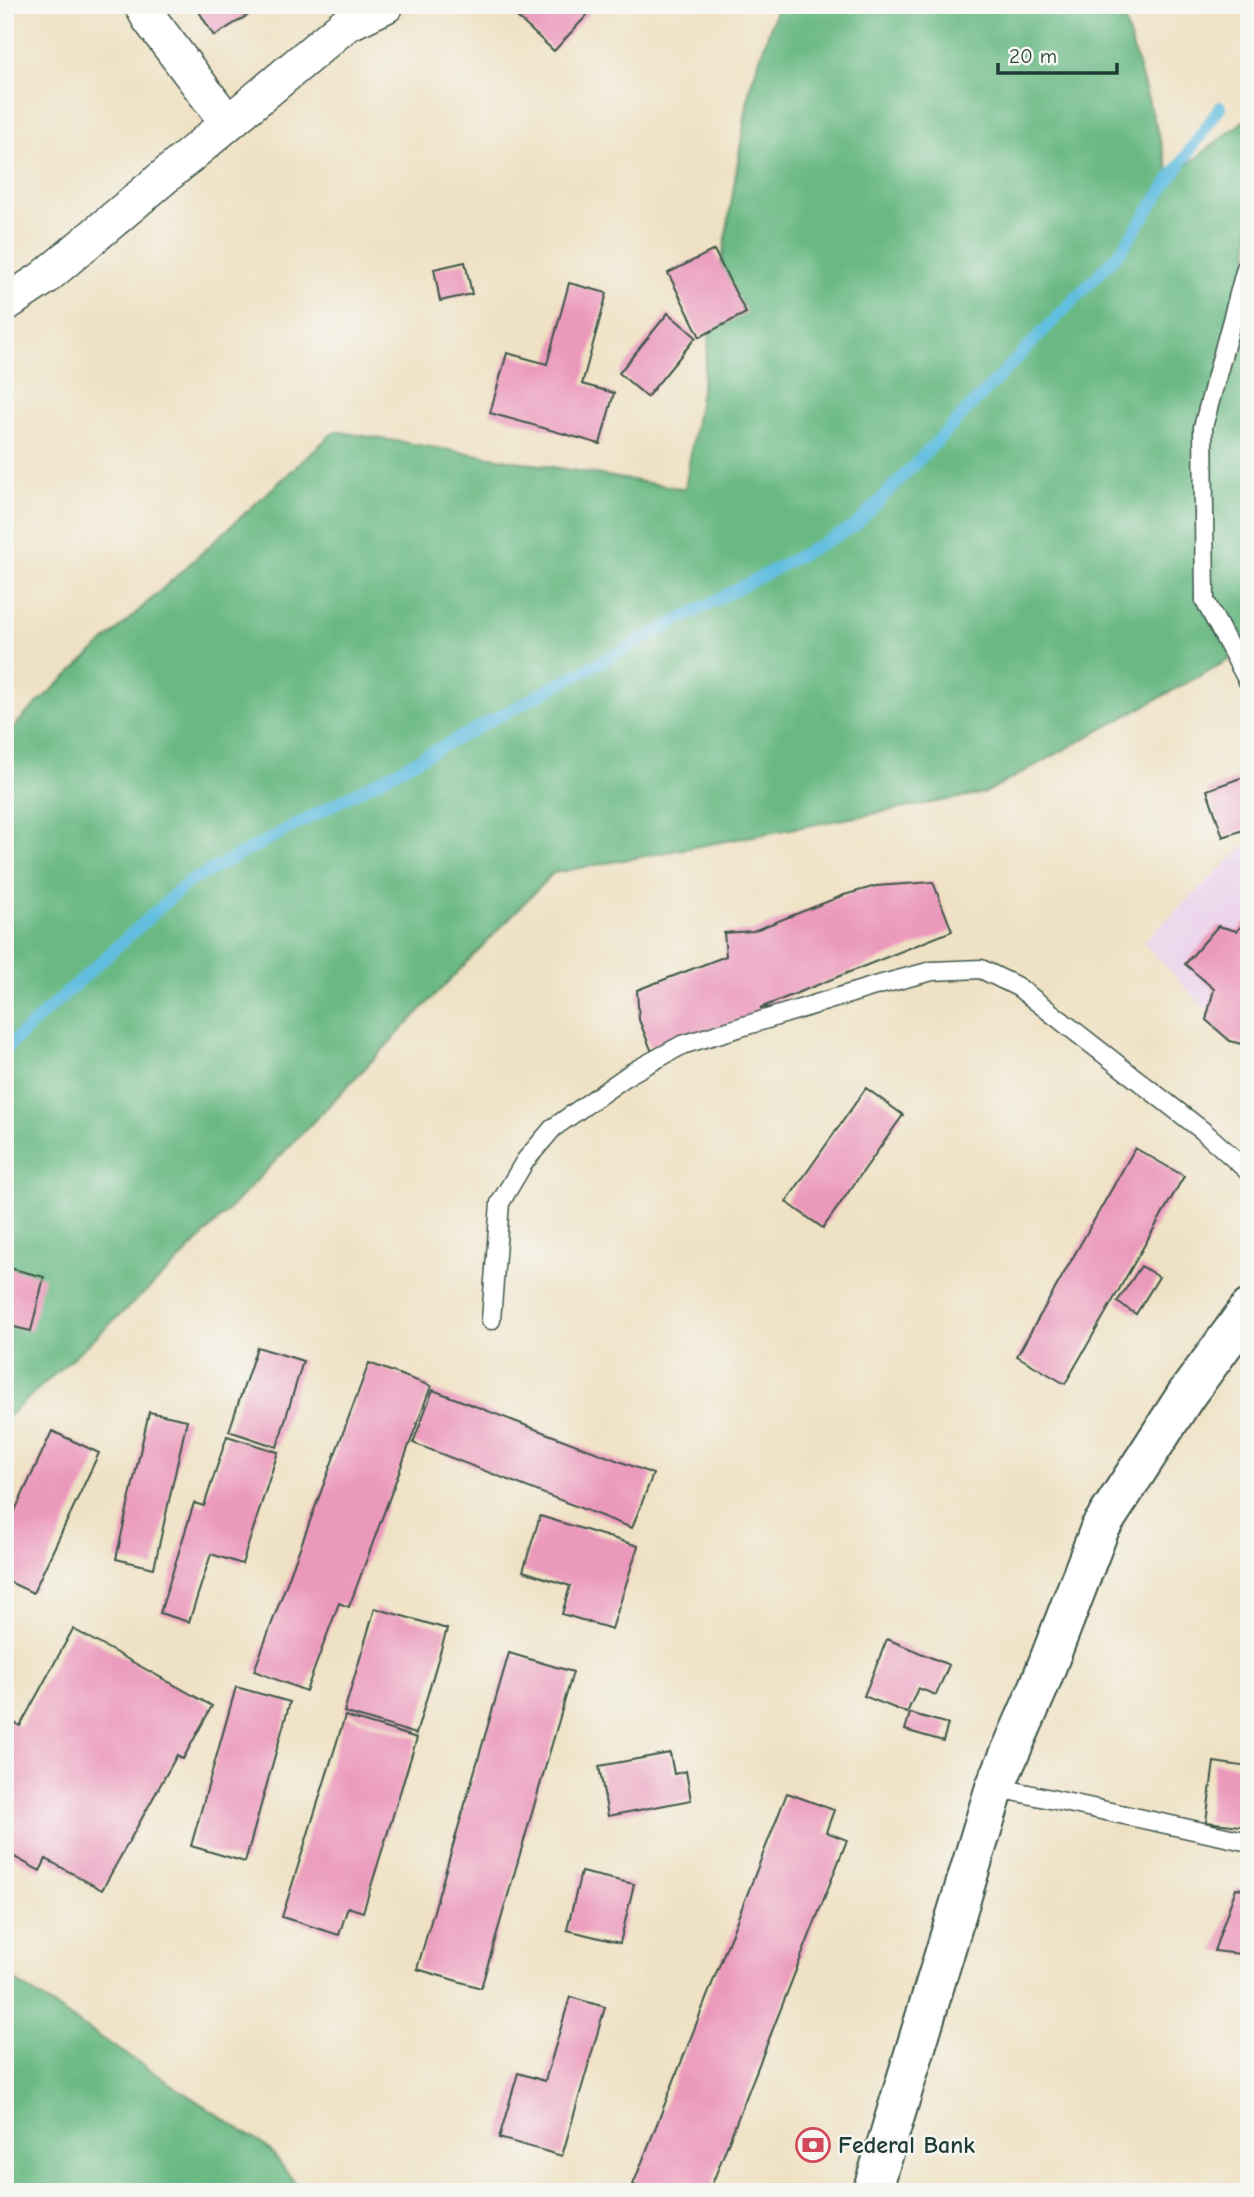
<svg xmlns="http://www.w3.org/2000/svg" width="1254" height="2197" font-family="'Comic Neue',sans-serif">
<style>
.built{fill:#ebd1eb}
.forest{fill:#6bb984;stroke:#457b5c;stroke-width:2}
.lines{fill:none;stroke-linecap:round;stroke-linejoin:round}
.stream{stroke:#62bee0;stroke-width:12}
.building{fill:#eb99bb}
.service-casing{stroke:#3e5649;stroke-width:21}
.minor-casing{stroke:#3e5649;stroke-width:38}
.secondary-casing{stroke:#3e5649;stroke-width:42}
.service{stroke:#fff;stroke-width:18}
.minor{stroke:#fff;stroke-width:35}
.secondary{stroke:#fff;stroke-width:38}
.labels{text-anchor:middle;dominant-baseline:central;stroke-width:5;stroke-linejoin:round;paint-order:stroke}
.poi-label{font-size:24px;font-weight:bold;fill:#1f3d34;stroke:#f6f6f2;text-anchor:start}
</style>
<rect width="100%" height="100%" fill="#f6f6f2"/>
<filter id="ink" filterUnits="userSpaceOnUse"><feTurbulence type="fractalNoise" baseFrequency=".0143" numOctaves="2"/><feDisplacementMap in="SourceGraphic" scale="14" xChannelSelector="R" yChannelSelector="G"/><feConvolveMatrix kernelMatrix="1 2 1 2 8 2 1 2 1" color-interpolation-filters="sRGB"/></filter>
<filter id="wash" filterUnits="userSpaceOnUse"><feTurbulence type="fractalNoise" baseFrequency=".00686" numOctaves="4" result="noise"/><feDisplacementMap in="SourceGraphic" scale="28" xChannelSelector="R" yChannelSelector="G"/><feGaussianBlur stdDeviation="1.57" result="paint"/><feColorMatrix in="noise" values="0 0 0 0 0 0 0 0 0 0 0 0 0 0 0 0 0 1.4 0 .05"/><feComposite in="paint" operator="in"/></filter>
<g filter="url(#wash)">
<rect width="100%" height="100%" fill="#efe1c3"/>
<path class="built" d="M 1249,842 L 1249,1055 L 1143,942 Z"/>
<path class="forest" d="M 778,5 L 1120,5 L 1171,177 L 1249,117 L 1249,649 L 985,793 L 553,873 L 176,1264 L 5,1419 L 5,737 L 29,711 L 335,431 L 685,489 L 750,87 Z
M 5,1974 L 269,2149 L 302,2192 L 5,2192 Z"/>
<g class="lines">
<path class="stream" d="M 5,1049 L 187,883 L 855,526 L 1119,253 L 1220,107"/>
</g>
<g id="blocks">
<path class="building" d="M 195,5 L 264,5 L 214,36 Z
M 504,5 L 580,5 L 589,13 L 554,51 Z
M 714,250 L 746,313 L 700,337 L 668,273 Z
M 465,262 L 472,294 L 440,301 L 434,269 Z
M 569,283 L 607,293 L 582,384 L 614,393 L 600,444 L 490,413 L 507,353 L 547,364 Z
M 668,313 L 696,337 L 647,397 L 619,373 Z
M 1249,775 L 1249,828 L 1223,837 L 1207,790 Z
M 933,882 L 952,931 L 760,1008 L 776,1007 L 652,1052 L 639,1020 L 637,990 L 726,956 L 724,933 L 753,931 L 844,895 L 876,886 Z
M 1249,917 L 1249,1046 L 1230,1041 L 1206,1020 L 1214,989 L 1185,964 L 1218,926 L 1237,931 Z
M 866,1088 L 903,1115 L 823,1228 L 786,1202 Z
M 1135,1148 L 1184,1176 L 1065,1384 L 1017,1356 Z
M 1141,1266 L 1159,1277 L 1136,1314 L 1117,1302 Z
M 9,1268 L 44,1277 L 31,1331 L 5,1325 L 5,1283 Z
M 257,1347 L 303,1361 L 277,1447 L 229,1431 Z
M 369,1363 L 431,1386 L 349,1607 L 339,1603 L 306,1691 L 254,1671 Z
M 433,1390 L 653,1474 L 632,1528 L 413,1443 Z
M 149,1412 L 187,1420 L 154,1568 L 116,1559 Z
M 52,1431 L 99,1453 L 33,1593 L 5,1580 L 5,1532 Z
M 227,1436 L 278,1452 L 242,1564 L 211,1554 L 189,1622 L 160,1613 L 194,1503 L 204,1506 Z
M 540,1516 L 638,1546 L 612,1629 L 562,1614 L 570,1586 L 523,1571 Z
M 375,1608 L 447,1629 L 416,1734 L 344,1712 Z
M 73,1629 L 212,1706 L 183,1759 L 177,1755 L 102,1890 L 46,1859 L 40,1871 L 5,1852 L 5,1718 L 20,1726 Z
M 887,1639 L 949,1665 L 936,1695 L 918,1688 L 907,1713 L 864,1696 Z
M 509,1653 L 573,1672 L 481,1988 L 417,1969 Z
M 236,1687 L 290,1702 L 245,1862 L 191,1846 Z
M 910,1713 L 948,1724 L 943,1741 L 905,1730 Z
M 345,1716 L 417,1738 L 363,1912 L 348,1907 L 339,1935 L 282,1917 Z
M 670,1753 L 674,1774 L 686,1771 L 691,1800 L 608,1816 L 599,1766 Z
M 1214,1762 L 1249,1767 L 1249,1827 L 1206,1822 Z
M 787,1793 L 834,1810 L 826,1832 L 847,1840 L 709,2192 L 651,2192 L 633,2185 Z
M 581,1872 L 634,1884 L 620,1943 L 567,1930 Z
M 1236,1888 L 1249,1890 L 1249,1955 L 1214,1951 Z
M 570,1997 L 605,2007 L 562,2156 L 499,2138 L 518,2073 L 545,2081 Z"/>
</g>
</g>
<g filter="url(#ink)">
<use href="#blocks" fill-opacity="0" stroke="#3e5649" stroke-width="2"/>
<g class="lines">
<g class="service-casing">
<path id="service" d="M 1246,268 L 1203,427 L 1205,601 L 1249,683
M 491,1320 L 500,1203 L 525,1161 L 553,1128 L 631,1073 L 682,1045 L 875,986 L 932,971 L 981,969 L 1018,987 L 1203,1131 L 1249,1172
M 995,1787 L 1249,1842"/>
</g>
<g class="minor-casing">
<path id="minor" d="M 142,5 L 149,18 L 228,123
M 5,304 L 44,278 L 346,24 L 386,5"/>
</g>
<g class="secondary-casing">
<path id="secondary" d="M 872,2192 L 995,1787 L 1038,1689 L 1100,1528 L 1186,1395 L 1249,1309"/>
</g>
<use href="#service" class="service"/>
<use href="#minor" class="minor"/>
<use href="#secondary" class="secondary"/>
</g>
</g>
<defs>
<g id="bank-ring" transform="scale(1.75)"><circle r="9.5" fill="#f6f6f2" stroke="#d1495b" stroke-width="1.5"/><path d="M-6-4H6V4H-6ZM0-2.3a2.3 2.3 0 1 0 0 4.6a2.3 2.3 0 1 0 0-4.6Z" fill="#d1495b"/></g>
</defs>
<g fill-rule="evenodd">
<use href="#bank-ring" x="813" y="2145"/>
</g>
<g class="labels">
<g class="poi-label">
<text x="838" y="2145">Federal Bank</text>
</g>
</g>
<rect width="1254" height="2197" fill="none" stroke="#f6f6f2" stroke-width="28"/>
<path d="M998 63v10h119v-10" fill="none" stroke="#1f3d34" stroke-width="3.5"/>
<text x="1009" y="63" font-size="21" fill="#1f3d34" stroke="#f6f6f2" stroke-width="5" paint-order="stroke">20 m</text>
</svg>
